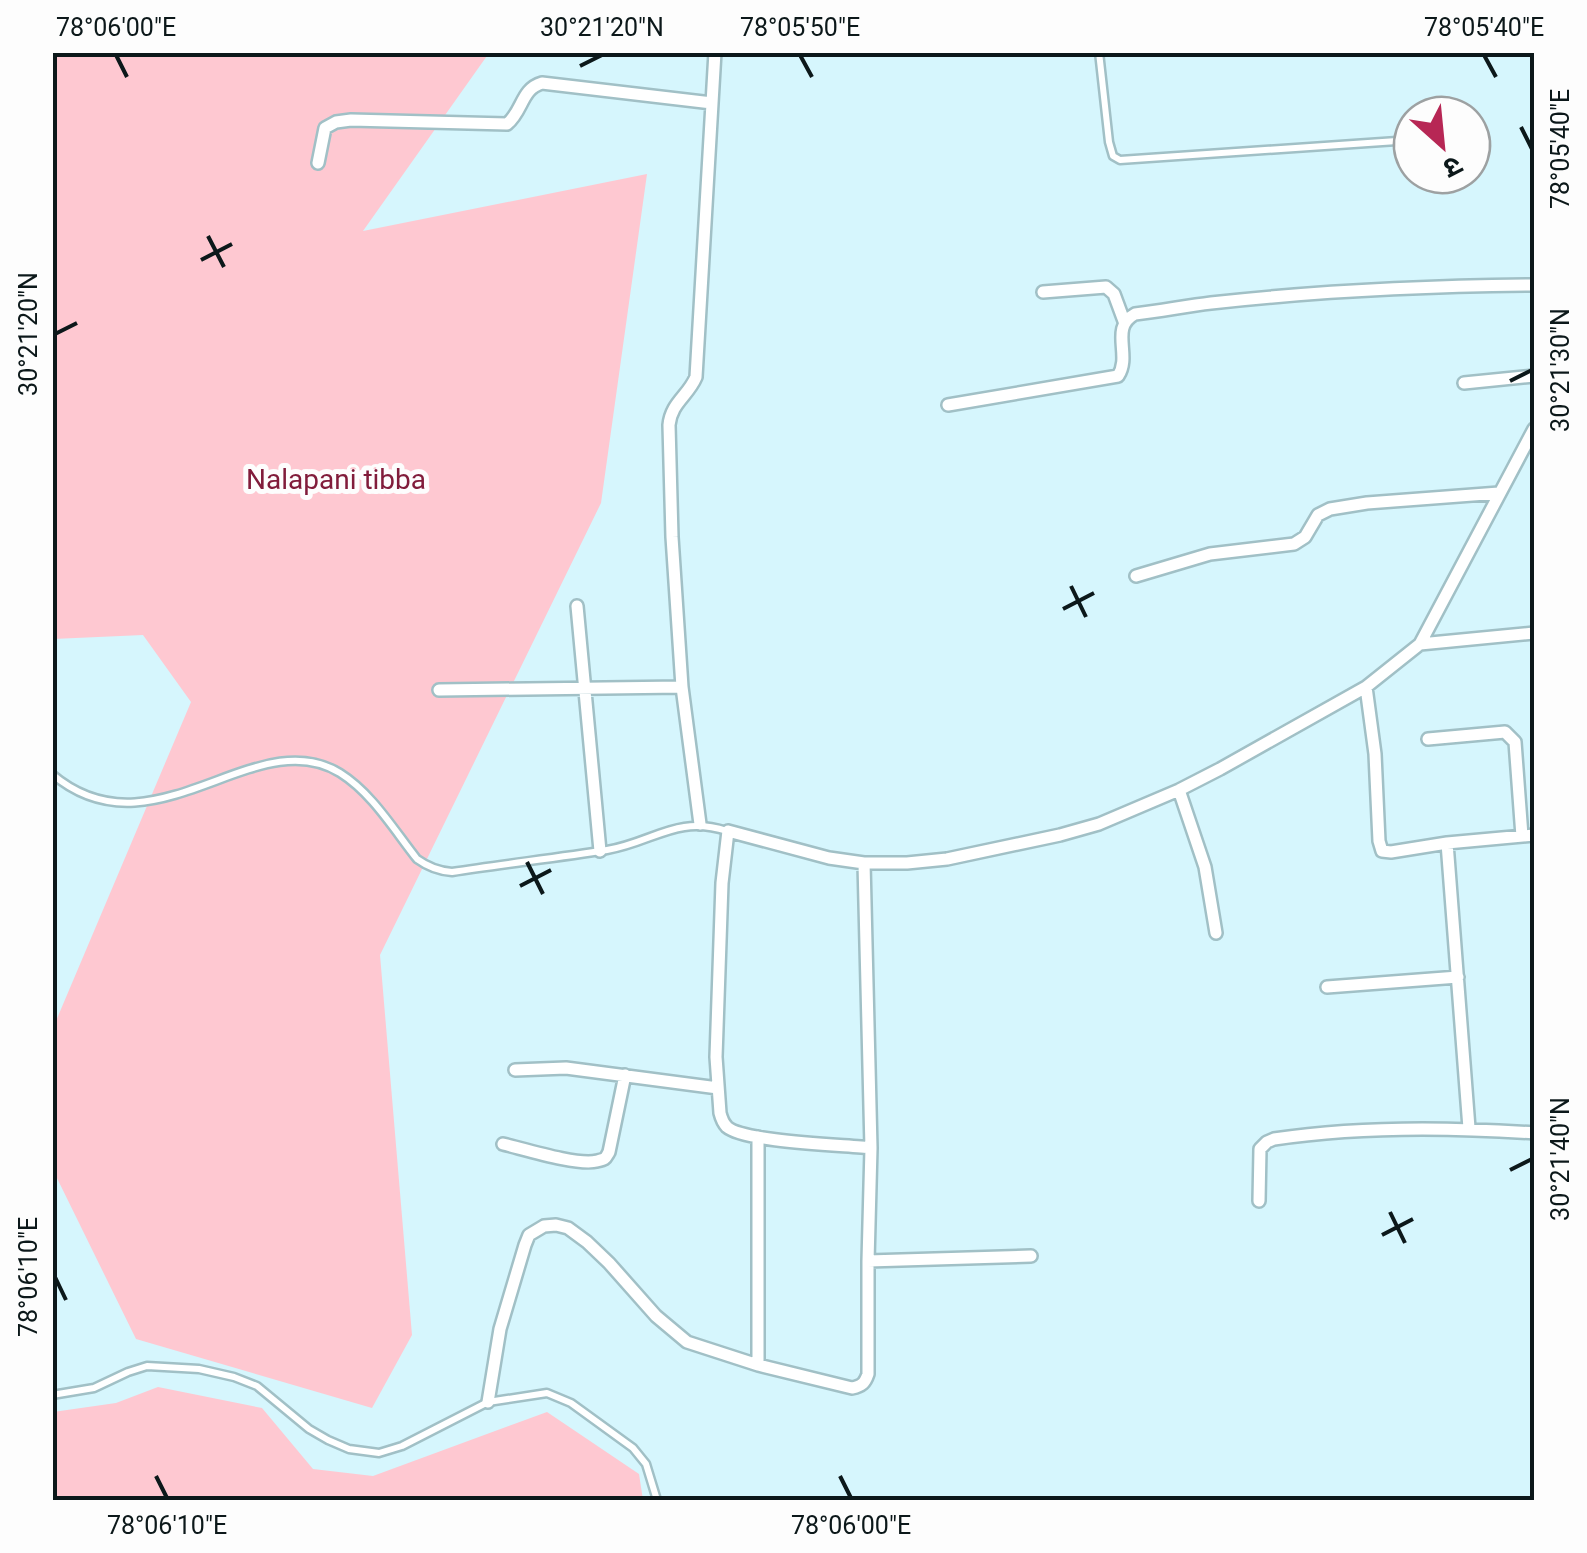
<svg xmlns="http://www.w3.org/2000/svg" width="1587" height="1553" font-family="Roboto,'Noto Sans Devanagari',sans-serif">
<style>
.green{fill:#fec8d1}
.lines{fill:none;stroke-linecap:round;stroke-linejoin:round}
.lane-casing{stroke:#a1c0c6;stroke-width:11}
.street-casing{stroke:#a1c0c6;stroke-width:16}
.lane{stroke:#fff;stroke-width:6}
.street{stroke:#fff;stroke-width:11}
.ticks{fill:none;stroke:#0c181a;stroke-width:4}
.labels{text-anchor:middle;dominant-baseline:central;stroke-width:10;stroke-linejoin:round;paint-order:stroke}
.park-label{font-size:28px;fill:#811c3b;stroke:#fdfdfd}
.neatline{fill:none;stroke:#0c181a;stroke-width:4}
.ticks-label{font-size:25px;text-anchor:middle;fill:#0c181a}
</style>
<rect width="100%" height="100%" fill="#d6f6fd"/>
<path class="green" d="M 53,53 L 489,53 L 363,231 L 647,174 L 601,503 L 380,955 L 412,1335 L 372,1408 L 136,1339 L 53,1170 L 53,1028 L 191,702 L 143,635 L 53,639 Z
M 158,1387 L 262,1408 L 313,1469 L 373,1476 L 547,1412 L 639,1474 L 643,1500 L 53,1500 L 53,1412 L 116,1403 Z"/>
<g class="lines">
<g class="lane-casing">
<path id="lane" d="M 1099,52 L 1109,142 L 1113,156 L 1120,160 L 1397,141
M 52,774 C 153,860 255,720 340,773 C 372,793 394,830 417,859 C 428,867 438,871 452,872 C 504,864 556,858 607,850 C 654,842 676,815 727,831
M 52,1395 L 94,1388 L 128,1372 L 147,1366 L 199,1369 L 234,1377 L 257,1386 L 309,1429 L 328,1440 L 349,1449 L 379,1453 L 402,1446 L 488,1402 L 547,1393 L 571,1403 L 633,1448 L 646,1464 L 657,1500"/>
</g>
<g class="street-casing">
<path id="street" d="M 318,163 L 325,128 L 336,122 L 351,120 L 507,124 C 523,111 521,89 542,83 L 712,103
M 1043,292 L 1106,287 L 1114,294 L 1124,321
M 1464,383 L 1534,376
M 948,405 L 1118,376 C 1132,355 1109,328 1135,314 C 1161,311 1186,306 1211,303 C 1319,291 1426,286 1534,285
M 1136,576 L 1210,554 L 1294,544 L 1305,537 L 1318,515 L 1330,509 L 1367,503 L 1499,493
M 577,606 L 600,851
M 1420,644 L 1534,633
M 682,687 L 672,537 L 669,425 C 671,403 688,396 696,377 L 715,52
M 1366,687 L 1375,754 L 1379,841 L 1382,851 L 1391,852 L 1447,843 L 1534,835
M 439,690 L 682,687 L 700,824
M 1428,739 L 1505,732 L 1515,742 L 1522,836
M 1179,790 L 1205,867 L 1216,933
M 1447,843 L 1469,1128
M 1327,987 L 1458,977
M 515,1070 L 566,1068 L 718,1088
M 758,1137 L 758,1365 L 852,1388 C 862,1386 865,1383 868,1374 L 868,1261 L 871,1148 L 864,863
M 503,1144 C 524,1149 578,1166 597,1161 C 606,1159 605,1159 609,1152 L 625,1075
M 871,1148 C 845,1145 744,1142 727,1127 C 724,1124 721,1117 720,1113 L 716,1057 L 722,883 L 728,831 L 829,858 L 864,863 L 907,863 L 947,859 L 1060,835 L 1099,824 L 1179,790 L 1220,769 L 1366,687 L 1420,644 L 1534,429
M 1259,1201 L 1260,1149 L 1267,1142 L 1274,1139 C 1359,1126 1448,1127 1534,1133
M 868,1261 L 1031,1256
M 488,1402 L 500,1329 L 525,1245 L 529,1235 L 544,1226 L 556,1225 L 568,1228 L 587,1242 L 609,1263 L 656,1316 L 687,1342 L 758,1365"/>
</g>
<use href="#lane" class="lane"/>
<use href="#street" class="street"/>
</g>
<path class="ticks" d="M 116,55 L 127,77M 800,55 L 812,77M 1484,55 L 1496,77M 580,66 L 602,55M 1521,127 L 1532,149M 208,236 L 224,267M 201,260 L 232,244M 55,334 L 77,323M 1510,381 L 1532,370M 1071,586 L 1086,617M 1063,609 L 1094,593M 527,862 L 543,894M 520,886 L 551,870M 1510,1170 L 1532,1159M 1390,1212 L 1405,1243M 1382,1235 L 1413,1219M 55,1277 L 66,1300M 156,1476 L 167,1498M 840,1476 L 851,1498"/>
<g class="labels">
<g class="park-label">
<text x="336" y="479">Nalapani tibba</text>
</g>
</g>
<rect width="1587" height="1553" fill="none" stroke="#fdfdfd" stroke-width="110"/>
<g transform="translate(1442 145) rotate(153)"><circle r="48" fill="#fdfdfd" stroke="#9da1a2" stroke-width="2.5"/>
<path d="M0-8L18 38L0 25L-18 38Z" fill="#b72755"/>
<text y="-15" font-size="28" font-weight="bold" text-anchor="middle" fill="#0c181a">उ</text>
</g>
<rect x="55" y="55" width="1477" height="1443" class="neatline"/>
<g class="ticks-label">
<text x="116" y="36">78°06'00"E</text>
<text x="602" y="36">30°21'20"N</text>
<text x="800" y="36">78°05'50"E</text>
<text x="1484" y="36">78°05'40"E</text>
<text transform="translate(1560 149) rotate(-90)" y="9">78°05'40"E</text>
<text transform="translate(28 334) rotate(-90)" y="9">30°21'20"N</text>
<text transform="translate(1560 370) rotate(-90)" y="9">30°21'30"N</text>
<text transform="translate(1560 1159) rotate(-90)" y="9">30°21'40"N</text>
<text transform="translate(28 1277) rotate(-90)" y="9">78°06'10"E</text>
<text x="167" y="1534">78°06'10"E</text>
<text x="851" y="1534">78°06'00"E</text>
</g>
</svg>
